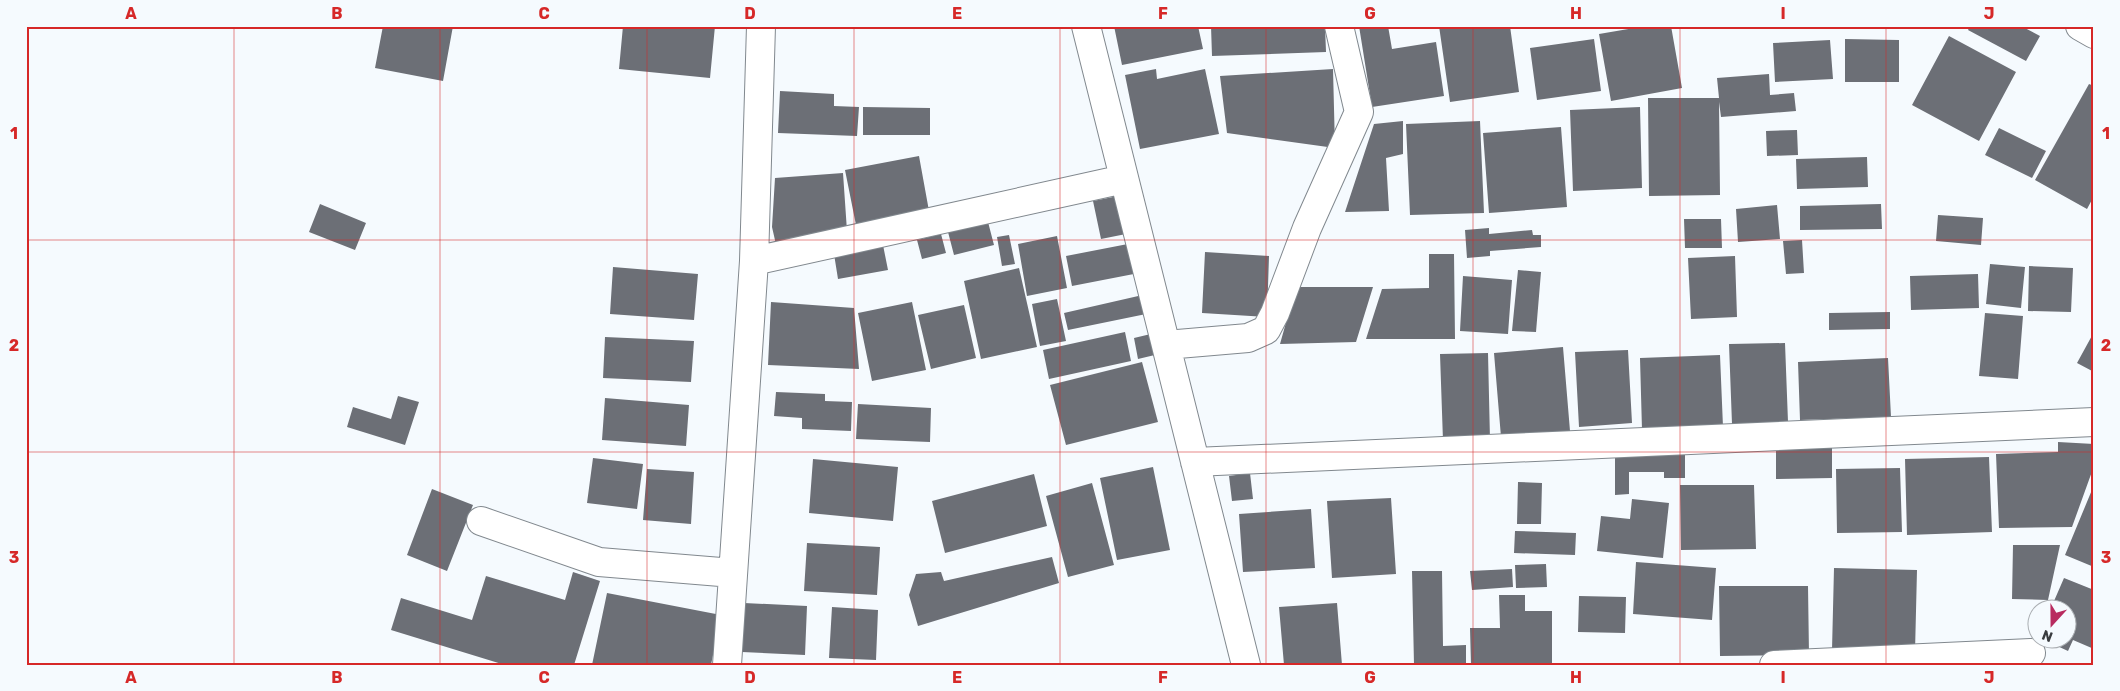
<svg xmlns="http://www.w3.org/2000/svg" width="2120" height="691" font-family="Rubik,sans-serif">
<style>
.building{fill:#6c6f76}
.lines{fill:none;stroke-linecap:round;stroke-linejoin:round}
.minor-casing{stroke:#81888e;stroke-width:30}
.minor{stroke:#fff;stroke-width:28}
.grid{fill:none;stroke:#d62828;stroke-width:1;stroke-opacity:0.55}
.neatline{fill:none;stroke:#d62828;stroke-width:2}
.grid-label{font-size:16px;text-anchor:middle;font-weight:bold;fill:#d62828}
</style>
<rect width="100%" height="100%" fill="#f5fafe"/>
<path class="building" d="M 383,26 L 453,26 L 443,81 L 375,68 Z
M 623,26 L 715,26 L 710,78 L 619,69 Z
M 1114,26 L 1198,26 L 1203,49 L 1122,65 Z
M 1211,26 L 1325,26 L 1326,52 L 1212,56 Z
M 1359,26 L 1388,26 L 1392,49 L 1436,42 L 1444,96 L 1372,107 Z
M 1439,26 L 1510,26 L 1519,92 L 1450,102 Z
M 1646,26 L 1671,26 L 1682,88 L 1611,101 L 1599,34 Z
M 1970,26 L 2021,26 L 2040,36 L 2026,61 L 1968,30 Z
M 1949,36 L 2016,72 L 1979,141 L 1912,105 Z
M 1594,39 L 1601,91 L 1537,100 L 1530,48 Z
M 1845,39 L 1899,40 L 1899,82 L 1845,82 Z
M 1830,40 L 1833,79 L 1775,82 L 1773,43 Z
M 1156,69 L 1157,79 L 1205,69 L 1219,134 L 1140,149 L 1125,75 Z
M 1333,69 L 1335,148 L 1227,133 L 1220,76 Z
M 1769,74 L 1770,95 L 1794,93 L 1796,111 L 1721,117 L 1719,102 L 1720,195 L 1649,196 L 1648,98 L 1719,98 L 1717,78 Z
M 2089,84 L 2094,86 L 2094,196 L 2087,209 L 2035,180 Z
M 780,91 L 834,94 L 834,106 L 859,107 L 857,136 L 778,133 Z
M 863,107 L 930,108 L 930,135 L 863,135 Z
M 1640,107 L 1642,188 L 1573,191 L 1570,110 Z
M 1403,121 L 1403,154 L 1386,158 L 1389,211 L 1345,212 L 1374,124 Z
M 1480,121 L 1484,213 L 1410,215 L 1406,124 Z
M 1561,127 L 1567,207 L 1489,213 L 1483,133 Z
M 1999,128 L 2046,151 L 2032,178 L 1985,155 Z
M 1797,130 L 1798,155 L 1767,156 L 1766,131 Z
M 919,156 L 929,211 L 856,225 L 845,170 Z
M 1867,157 L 1868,187 L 1797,189 L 1796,159 Z
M 843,173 L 847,231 L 777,249 L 772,227 L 775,178 Z
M 1123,195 L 1131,233 L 1101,239 L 1093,201 Z
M 320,204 L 366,223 L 355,250 L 309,232 Z
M 1881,204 L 1882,229 L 1800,230 L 1800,206 Z
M 1777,205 L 1780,239 L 1738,242 L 1736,209 Z
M 1938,215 L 1983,218 L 1981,245 L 1936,241 Z
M 1684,219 L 1721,219 L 1722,248 L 1685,248 Z
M 988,222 L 994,245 L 954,255 L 948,232 Z
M 1489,228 L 1489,234 L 1532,230 L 1533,235 L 1541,235 L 1541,247 L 1490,251 L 1490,256 L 1467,258 L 1465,230 Z
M 941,234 L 946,253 L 922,259 L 917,240 Z
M 1009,235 L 1015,264 L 1002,266 L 997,237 Z
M 1057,236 L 1067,288 L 1027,296 L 1018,244 Z
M 1802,240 L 1804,273 L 1786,274 L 1783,241 Z
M 1133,243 L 1139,273 L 1072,286 L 1066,256 Z
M 883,245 L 888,270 L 838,279 L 834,254 Z
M 1205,252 L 1269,256 L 1267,317 L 1202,313 Z
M 1429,254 L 1454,254 L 1455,339 L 1366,339 L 1382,289 L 1429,288 Z
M 1735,256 L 1737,317 L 1691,319 L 1688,258 Z
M 1990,264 L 2025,267 L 2021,308 L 1986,304 Z
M 2029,266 L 2073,268 L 2071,312 L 2028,311 Z
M 613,267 L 698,274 L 694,320 L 610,314 Z
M 1019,268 L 1037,347 L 981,359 L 964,281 Z
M 1518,270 L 1541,272 L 1536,332 L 1512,331 Z
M 1978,274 L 1979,308 L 1911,310 L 1910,276 Z
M 1463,276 L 1512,280 L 1508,334 L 1460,331 Z
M 1296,287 L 1373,287 L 1356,342 L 1280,344 Z
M 1147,294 L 1151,313 L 1068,330 L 1064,313 Z
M 1057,299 L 1066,341 L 1040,346 L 1032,304 Z
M 771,302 L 854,308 L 859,369 L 768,365 Z
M 912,302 L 926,370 L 872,381 L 858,313 Z
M 964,305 L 976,358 L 931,369 L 918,315 Z
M 1890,312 L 1890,329 L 1829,330 L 1829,313 Z
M 1985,313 L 2023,316 L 2018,379 L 1979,376 Z
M 1125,332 L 1131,361 L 1049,379 L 1043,350 Z
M 2094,332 L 2094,372 L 2077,363 Z
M 1155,333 L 1159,354 L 1138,359 L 1134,338 Z
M 605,337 L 694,341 L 691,382 L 603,378 Z
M 1785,343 L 1788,422 L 1732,424 L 1729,344 Z
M 1563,347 L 1570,431 L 1501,437 L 1494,353 Z
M 1628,350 L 1632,423 L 1579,427 L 1575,352 Z
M 1488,353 L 1490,440 L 1443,441 L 1440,354 Z
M 1720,355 L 1723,427 L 1642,430 L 1640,358 Z
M 1888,358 L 1891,417 L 1800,420 L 1798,362 Z
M 1142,362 L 1158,422 L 1066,445 L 1050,385 Z
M 776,392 L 825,394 L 825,401 L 852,402 L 851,431 L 802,429 L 802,418 L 774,416 Z
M 398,396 L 419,402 L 405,445 L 347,427 L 353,407 L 391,419 Z
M 605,398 L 689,405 L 686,446 L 602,440 Z
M 858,404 L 931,408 L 930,442 L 856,439 Z
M 2058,442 L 2094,444 L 2094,466 L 2072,527 L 1999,528 L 1996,454 L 2058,452 Z
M 1776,444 L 1832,444 L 1832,478 L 1776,479 Z
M 1615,453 L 1685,453 L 1685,478 L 1664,478 L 1664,472 L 1629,472 L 1629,494 L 1615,495 Z
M 1989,457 L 1992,532 L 1907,535 L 1905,459 Z
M 593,458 L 643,464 L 637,509 L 587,503 Z
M 813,459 L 898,467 L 893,521 L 809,513 Z
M 1153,467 L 1170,550 L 1117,560 L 1100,478 Z
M 1900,468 L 1902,532 L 1837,533 L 1836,469 Z
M 647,469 L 694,472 L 691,524 L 643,520 Z
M 1250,473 L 1253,499 L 1232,501 L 1229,476 Z
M 1034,474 L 1047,526 L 945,553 L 932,501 Z
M 1518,482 L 1542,483 L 1541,524 L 1517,524 Z
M 1092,483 L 1114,565 L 1068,577 L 1046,496 Z
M 1680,485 L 1754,485 L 1756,549 L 1681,550 Z
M 2094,485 L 2094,567 L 2065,555 Z
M 432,489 L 473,505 L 447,571 L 407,555 Z
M 1391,498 L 1396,574 L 1332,578 L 1327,501 Z
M 1632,499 L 1669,503 L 1663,558 L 1597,551 L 1601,516 L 1630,519 Z
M 1311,509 L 1315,568 L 1243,572 L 1239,514 Z
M 1515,531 L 1576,533 L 1575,555 L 1514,553 Z
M 807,543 L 880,547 L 877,595 L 804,591 Z
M 2013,545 L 2060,545 L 2048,600 L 2012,599 Z
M 1052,557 L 1059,583 L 918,626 L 909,595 L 916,574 L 941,572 L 944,581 Z
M 1636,562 L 1716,568 L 1712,620 L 1633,614 Z
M 1546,564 L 1547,587 L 1516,588 L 1515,565 Z
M 1834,568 L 1917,570 L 1915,652 L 1832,650 Z
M 1512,569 L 1513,587 L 1472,590 L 1470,571 Z
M 1412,571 L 1442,571 L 1443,646 L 1466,645 L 1466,665 L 1414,665 Z
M 573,572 L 600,581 L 574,665 L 505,665 L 391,630 L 401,598 L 472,620 L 486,576 L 565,600 Z
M 2064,578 L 2094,590 L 2094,649 L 2073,640 L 2068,651 L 2040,638 L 2068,638 L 2068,608 L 2051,608 Z
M 1719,586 L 1808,586 L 1809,655 L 1720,656 Z
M 607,593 L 721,615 L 711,665 L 592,665 Z
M 1499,595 L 1525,595 L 1525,611 L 1552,611 L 1552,665 L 1471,665 L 1470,628 L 1500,628 Z
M 1579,596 L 1626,597 L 1625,633 L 1578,632 Z
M 744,603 L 807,606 L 805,655 L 742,652 Z
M 1337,603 L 1342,665 L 1284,665 L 1279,607 Z
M 832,607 L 878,610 L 876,660 L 829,658 Z"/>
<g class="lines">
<g class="minor-casing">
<path id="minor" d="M 1086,26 L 1246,665
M 2080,26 L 2094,34
M 754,261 L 1124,179
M 1166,345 L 1248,338 L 1266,330 L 1275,313 L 1307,228 L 1359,112 L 1339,26
M 1195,462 L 2094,422
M 481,521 L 599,562 L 733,573
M 727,665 L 754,261 L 761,26
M 1774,665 L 2031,653"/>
</g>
<use href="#minor" class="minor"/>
</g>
<path class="grid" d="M 234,26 L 234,665M 440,26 L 440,665M 647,26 L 647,665M 854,26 L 854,665M 1060,26 L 1060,665M 1266,26 L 1266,665M 1473,26 L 1473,665M 1680,26 L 1680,665M 1886,26 L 1886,665M 26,240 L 2094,240M 26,452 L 2094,452"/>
<rect width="2120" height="691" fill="none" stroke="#f5fafe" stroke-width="55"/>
<g transform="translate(2052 624) rotate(201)"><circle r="24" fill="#f5fafe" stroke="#aaaeb2"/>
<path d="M0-4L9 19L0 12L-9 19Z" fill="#b82b5f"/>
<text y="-8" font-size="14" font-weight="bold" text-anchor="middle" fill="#393c3f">N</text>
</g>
<rect x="28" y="28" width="2064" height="636" class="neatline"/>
<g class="grid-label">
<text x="131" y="19">A</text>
<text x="337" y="19">B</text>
<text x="544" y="19">C</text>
<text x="750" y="19">D</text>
<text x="957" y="19">E</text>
<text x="1163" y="19">F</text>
<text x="1370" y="19">G</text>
<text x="1576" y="19">H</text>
<text x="1783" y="19">I</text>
<text x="1989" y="19">J</text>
<text x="14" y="139">1</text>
<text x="2106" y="139">1</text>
<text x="14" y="351">2</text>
<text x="2106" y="351">2</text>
<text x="14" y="563">3</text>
<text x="2106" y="563">3</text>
<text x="131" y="683">A</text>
<text x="337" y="683">B</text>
<text x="544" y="683">C</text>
<text x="750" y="683">D</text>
<text x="957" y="683">E</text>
<text x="1163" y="683">F</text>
<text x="1370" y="683">G</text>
<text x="1576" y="683">H</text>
<text x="1783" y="683">I</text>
<text x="1989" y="683">J</text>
</g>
</svg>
